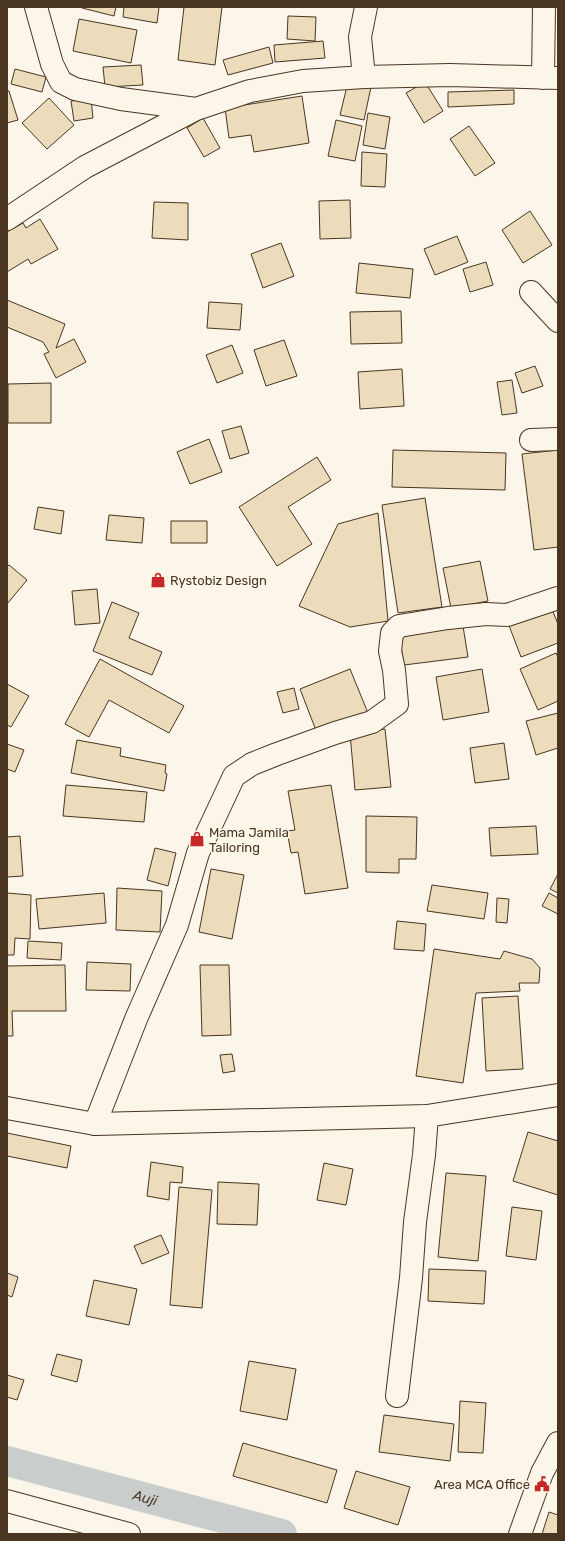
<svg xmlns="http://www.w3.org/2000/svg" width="565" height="1541" font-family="Rubik,sans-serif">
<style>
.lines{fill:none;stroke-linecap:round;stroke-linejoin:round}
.canal{stroke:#c9cecd;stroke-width:30}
.building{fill:#ecdcbc;stroke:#4a3520}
.minor-casing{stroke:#4a3520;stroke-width:24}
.tertiary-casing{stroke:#4a3520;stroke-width:24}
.minor{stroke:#fbf6e9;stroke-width:22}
.tertiary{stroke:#fbf6e9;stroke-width:22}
.labels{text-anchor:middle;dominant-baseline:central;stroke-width:3;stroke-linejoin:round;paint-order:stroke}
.poi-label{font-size:13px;fill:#4a3520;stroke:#fbf6e9;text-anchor:start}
.water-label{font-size:14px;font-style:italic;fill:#4a3520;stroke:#fbf6e9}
</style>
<rect width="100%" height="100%" fill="#fbf6e9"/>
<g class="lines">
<path class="canal" id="s1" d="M 7,1461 L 282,1534"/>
</g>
<path class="building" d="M 82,7 L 116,7 L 114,16 L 82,8 Z
M 124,7 L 159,7 L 157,23 L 123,17 Z
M 184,7 L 222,7 L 215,65 L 178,60 Z
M 288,16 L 316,17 L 315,41 L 287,39 Z
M 79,19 L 137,30 L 131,63 L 73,51 Z
M 323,41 L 325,58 L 275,62 L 274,45 Z
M 269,47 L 273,63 L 228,75 L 223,60 Z
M 141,65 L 143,85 L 105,87 L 103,67 Z
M 15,69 L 46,77 L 42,92 L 11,84 Z
M 348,82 L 371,87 L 364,120 L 340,115 Z
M 425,82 L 443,111 L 424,123 L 406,93 Z
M 514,90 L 514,104 L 448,107 L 448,92 Z
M 7,91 L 9,91 L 18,120 L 7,123 Z
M 302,96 L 309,143 L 254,152 L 251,135 L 229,138 L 225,108 Z
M 49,98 L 74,125 L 47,149 L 22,123 Z
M 91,99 L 93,118 L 74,121 L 71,101 Z
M 368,113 L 390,117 L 385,149 L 363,145 Z
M 203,118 L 220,148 L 204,157 L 187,128 Z
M 336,120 L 362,126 L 355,161 L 328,156 Z
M 469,126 L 495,163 L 475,176 L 450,139 Z
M 362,152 L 387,154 L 385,187 L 361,186 Z
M 350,200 L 351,238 L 320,239 L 319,201 Z
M 154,202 L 188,203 L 188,240 L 152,238 Z
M 530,211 L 552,245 L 523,263 L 502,230 Z
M 40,219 L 58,249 L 31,264 L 28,259 L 7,272 L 7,232 L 23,223 L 26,228 Z
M 457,236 L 468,262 L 435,275 L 424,249 Z
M 281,243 L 294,276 L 263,288 L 251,254 Z
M 486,262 L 493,285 L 470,292 L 463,269 Z
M 359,263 L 413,269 L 410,298 L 356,293 Z
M 7,300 L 65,324 L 56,348 L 74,339 L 86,362 L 56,378 L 44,354 L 49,352 L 43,342 L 7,327 Z
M 209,302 L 242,304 L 240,330 L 207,328 Z
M 401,311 L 402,343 L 351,344 L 350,312 Z
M 284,340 L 297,376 L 266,386 L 254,350 Z
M 232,345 L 243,373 L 217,383 L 206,355 Z
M 535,366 L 543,386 L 522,393 L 515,373 Z
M 402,369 L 404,406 L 360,409 L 358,372 Z
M 512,380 L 517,413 L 502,415 L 497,382 Z
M 51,383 L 51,423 L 8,423 L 8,384 Z
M 241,426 L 249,453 L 230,459 L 222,431 Z
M 209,439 L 222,472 L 190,484 L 177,452 Z
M 393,450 L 506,453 L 505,490 L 392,487 Z
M 558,450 L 558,547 L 534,550 L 522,454 Z
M 317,457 L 331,480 L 288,507 L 312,544 L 277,566 L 239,507 Z
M 425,498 L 442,607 L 398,613 L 382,505 Z
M 38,507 L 64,511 L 61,534 L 34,529 Z
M 378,513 L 388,621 L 350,627 L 299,606 L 338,524 Z
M 109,515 L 144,518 L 142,543 L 106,540 Z
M 171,521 L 207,521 L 207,543 L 171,543 Z
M 480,561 L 488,601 L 451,608 L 443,568 Z
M 9,565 L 27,580 L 7,604 L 7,567 Z
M 97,589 L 100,623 L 75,625 L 72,591 Z
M 112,602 L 139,613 L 129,638 L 162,652 L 152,675 L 93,651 Z
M 551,607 L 558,624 L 558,643 L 521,657 L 508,623 Z
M 462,620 L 468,657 L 404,665 L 398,628 Z
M 556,653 L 558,657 L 558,701 L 538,710 L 520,669 Z
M 100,659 L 184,706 L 169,733 L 109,700 L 89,737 L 65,724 Z
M 350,669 L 368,713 L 317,733 L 300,689 Z
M 482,669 L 489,712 L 443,720 L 436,677 Z
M 7,684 L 29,696 L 11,727 L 7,725 Z
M 294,688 L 299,709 L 283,713 L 277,692 Z
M 558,713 L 558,748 L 536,755 L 526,721 Z
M 385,729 L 391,787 L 355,790 L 350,733 Z
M 77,740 L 121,748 L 120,756 L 166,765 L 165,773 L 167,774 L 164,791 L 71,773 Z
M 504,743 L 509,779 L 475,783 L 470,748 Z
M 7,744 L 24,750 L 15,772 L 7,769 Z
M 66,785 L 147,792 L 144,822 L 63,816 Z
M 331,785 L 348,888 L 305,894 L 298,852 L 291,853 L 287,831 L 295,830 L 288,791 Z
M 366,816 L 417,817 L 416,859 L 399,859 L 399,873 L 366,872 Z
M 536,826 L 538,854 L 491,856 L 489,828 Z
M 20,836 L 23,876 L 7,877 L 7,837 Z
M 155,848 L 176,853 L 168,886 L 147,880 Z
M 211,869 L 244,875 L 232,939 L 199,932 Z
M 558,874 L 558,893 L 550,889 Z
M 432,885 L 488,893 L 484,919 L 427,911 Z
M 117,888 L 162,891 L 160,932 L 116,930 Z
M 7,893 L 31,895 L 30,939 L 15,938 L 14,955 L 7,955 Z
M 104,893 L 106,923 L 39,929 L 36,899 Z
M 549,893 L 558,898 L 558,914 L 542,906 Z
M 497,898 L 509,899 L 507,923 L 496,922 Z
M 397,921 L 426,924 L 424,951 L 394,949 Z
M 28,941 L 62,943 L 61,960 L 27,958 Z
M 434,949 L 500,959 L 504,951 L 532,959 L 540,968 L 539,983 L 519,983 L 520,991 L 476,993 L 463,1083 L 416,1076 Z
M 87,962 L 131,964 L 130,991 L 86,990 Z
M 65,965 L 66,1011 L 12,1011 L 13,1036 L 7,1036 L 7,966 Z
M 200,965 L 229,965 L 231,1035 L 202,1036 Z
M 518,996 L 523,1069 L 486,1071 L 482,998 Z
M 232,1054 L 235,1071 L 223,1073 L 220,1055 Z
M 528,1132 L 558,1141 L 558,1195 L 513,1181 Z
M 7,1133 L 71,1146 L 67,1168 L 7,1156 Z
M 151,1162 L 183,1167 L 182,1183 L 170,1182 L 169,1200 L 147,1196 Z
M 324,1163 L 353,1169 L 346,1205 L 317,1200 Z
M 446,1173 L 486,1176 L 478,1261 L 438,1257 Z
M 218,1182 L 259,1184 L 257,1225 L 217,1224 Z
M 179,1187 L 212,1190 L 202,1308 L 170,1305 Z
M 512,1207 L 542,1211 L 536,1260 L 506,1256 Z
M 161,1235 L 169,1253 L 142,1264 L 134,1246 Z
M 429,1269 L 486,1271 L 484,1304 L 428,1301 Z
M 7,1273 L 18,1277 L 12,1297 L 7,1295 Z
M 94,1280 L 137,1289 L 129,1325 L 86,1316 Z
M 57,1354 L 82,1360 L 77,1382 L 51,1375 Z
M 249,1361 L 296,1369 L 287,1420 L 240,1411 Z
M 7,1375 L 24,1380 L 17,1400 L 7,1397 Z
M 460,1401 L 486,1403 L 483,1453 L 458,1452 Z
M 384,1415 L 454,1424 L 450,1461 L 379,1452 Z
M 243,1443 L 337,1470 L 327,1503 L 233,1476 Z
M 356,1471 L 410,1487 L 398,1525 L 344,1508 Z
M 549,1512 L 558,1515 L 558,1534 L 542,1534 Z"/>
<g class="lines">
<g class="minor-casing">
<path id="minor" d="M 36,7 L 52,64 L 61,82 L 75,89 L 121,99 L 196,109
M 364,77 L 360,37 L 366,7
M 543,78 L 544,7
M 7,219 L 85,167 L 196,109 L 250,91 L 303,81 L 364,77 L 450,75 L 558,78
M 531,292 L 558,321
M 531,440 L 558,439
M 95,1124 L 136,1019 L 177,925 L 198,853 L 234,776 L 252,764 L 277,754 L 335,733 L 372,722 L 397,704 L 394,670 L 390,651 L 392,633 L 399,626 L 448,618 L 486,614 L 507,615 L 558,598
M 397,1396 L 411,1278 L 415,1222 L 424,1155 L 427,1116
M 7,1501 L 129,1534
M 520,1534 L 542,1473 L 558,1443"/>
</g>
<g class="tertiary-casing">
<path id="tertiary" d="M 7,1108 L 95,1124 L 427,1116 L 558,1095"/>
</g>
<use href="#minor" class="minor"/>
<use href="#tertiary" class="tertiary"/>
</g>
<defs>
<g id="shop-bare" transform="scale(1.2)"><path d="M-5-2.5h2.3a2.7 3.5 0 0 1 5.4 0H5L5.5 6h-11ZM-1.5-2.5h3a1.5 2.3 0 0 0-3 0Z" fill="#c62828" stroke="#fbf6e9" stroke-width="2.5" paint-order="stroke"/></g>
<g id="civic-bare" transform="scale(1.2)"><path d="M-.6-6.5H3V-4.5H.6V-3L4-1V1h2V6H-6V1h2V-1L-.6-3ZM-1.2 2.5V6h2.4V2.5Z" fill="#c62828" stroke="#fbf6e9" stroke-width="2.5" paint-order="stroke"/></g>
</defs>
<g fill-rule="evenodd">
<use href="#shop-bare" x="158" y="580"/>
<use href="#shop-bare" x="197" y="839"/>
<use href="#civic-bare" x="542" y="1484"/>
</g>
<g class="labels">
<g class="poi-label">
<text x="170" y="580">Rystobiz Design</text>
<text x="209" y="832">Mama Jamila<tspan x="209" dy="15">Tailoring</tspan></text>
<text x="530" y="1484" text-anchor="end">Area MCA Office</text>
</g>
<g class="water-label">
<text stroke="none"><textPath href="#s1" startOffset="143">Auji</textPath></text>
</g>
</g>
<rect width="565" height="1541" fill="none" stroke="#4a3520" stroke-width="16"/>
</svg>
